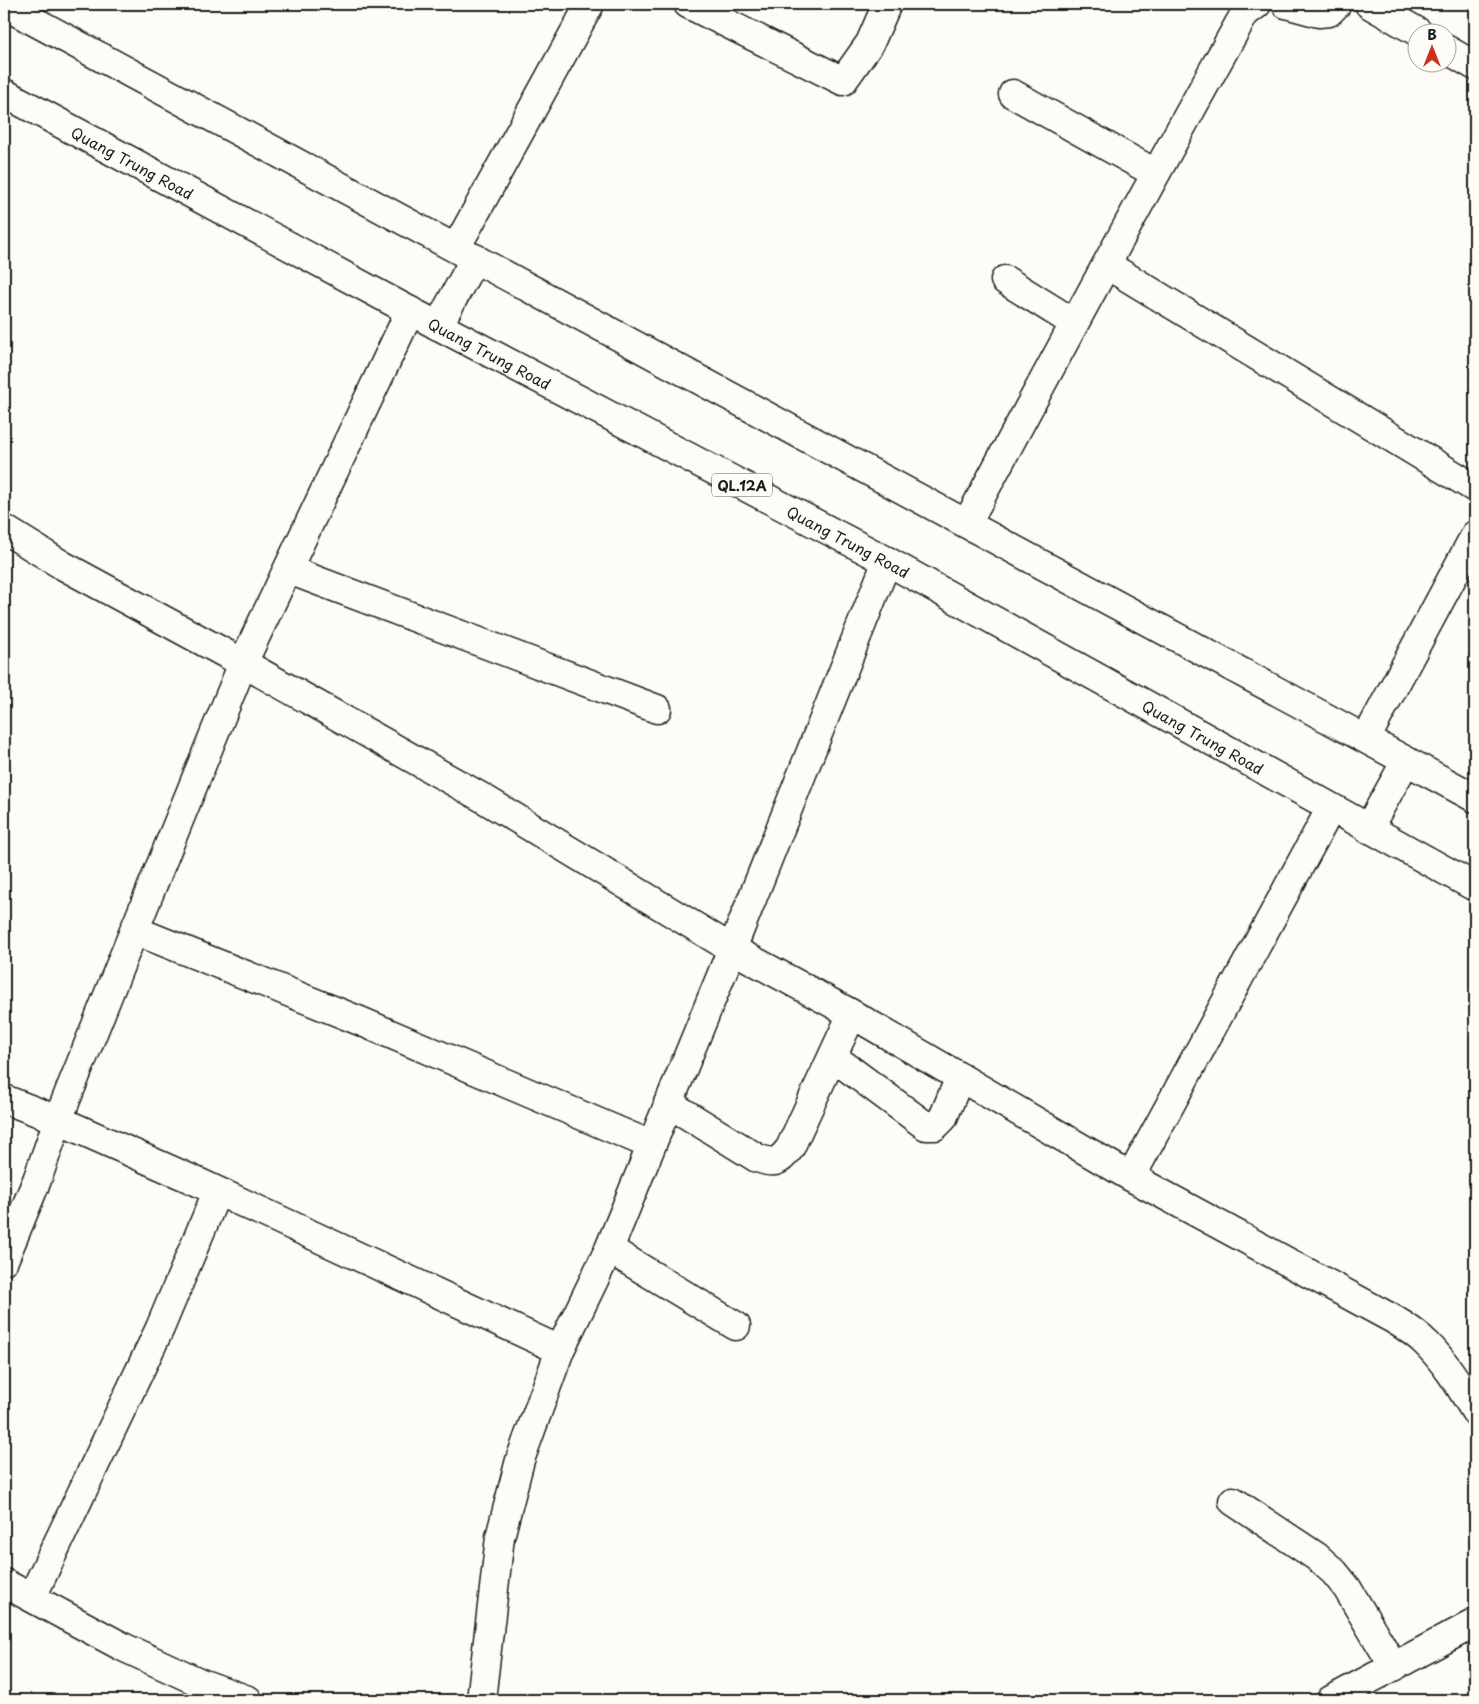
<svg xmlns="http://www.w3.org/2000/svg" width="1479" height="1704" font-family="'Playpen Sans',sans-serif">
<style>
.lines{fill:none;stroke-linecap:round;stroke-linejoin:round}
.street-casing{stroke:#1c1c1c;stroke-width:31}
.highway-casing{stroke:#1c1c1c;stroke-width:31}
.street{stroke:#fdfcf7;stroke-width:28}
.highway{stroke:#fdfcf7;stroke-width:28}
.labels{text-anchor:middle;dominant-baseline:central;stroke-width:4.5;stroke-linejoin:round;paint-order:stroke}
.shield{fill:#fdfcf7;stroke:#605f5e;stroke-width:1}
.shield-label{font-size:14px;font-weight:bold;fill:#1c1c1c}
.street-label{font-size:15px;fill:#1c1c1c;stroke:#fdfcf7}
</style>
<rect width="100%" height="100%" fill="#fdfcf7"/>
<filter id="ink" filterUnits="userSpaceOnUse"><feTurbulence type="fractalNoise" baseFrequency=".02" numOctaves="2"/><feDisplacementMap in="SourceGraphic" scale="10" xChannelSelector="R" yChannelSelector="G"/><feConvolveMatrix kernelMatrix="1 2 1 2 8 2 1 2 1" color-interpolation-filters="sRGB"/></filter>
<g filter="url(#ink)">
<g class="lines">
<g class="street-casing">
<path id="street" d="M 688,4 L 843,81 L 870,43 L 887,4
M 1286,4 L 1319,13 L 1329,12 L 1337,4
M 1369,4 L 1418,32
M 1446,49 L 1475,66
M 1013,94 L 1155,173
M 456,248 L 590,4
M 1107,265 L 1475,488
M 1005,280 L 1074,323
M 967,523 C 1058,353 1150,182 1245,13 L 1257,4
M 4,529 L 62,565 L 243,663 L 481,797 L 732,949 L 852,1014 L 1131,1177 L 1393,1319 C 1405,1326 1417,1334 1427,1344 C 1447,1364 1461,1388 1475,1411
M 289,570 L 657,709
M 1366,739 L 1475,535
M 134,930 L 360,1021 L 651,1145
M 833,1057 L 926,1126 L 935,1126 L 943,1118 L 960,1077
M 4,1099 L 58,1120 L 200,1183 L 560,1350
M 668,1103 L 757,1158 C 774,1164 779,1163 790,1148 L 852,1014
M 1131,1177 L 1331,808
M 609,1249 L 736,1326
M 4,1260 L 37,1180 L 58,1120 L 123,958 L 243,663 L 410,311
M 1233,1501 L 1317,1557 L 1334,1572 L 1347,1588 L 1394,1667
M 4,1583 L 123,1647 L 201,1683 L 248,1700
M 32,1597 L 160,1328 L 217,1192
M 481,1700 L 500,1537 L 520,1460 L 560,1350 L 609,1249 L 732,949 L 887,561
M 1331,1700 L 1475,1623"/>
</g>
<g class="highway-casing">
<g id="highway">
<path d="M 4,5 L 1475,798"/>
<path id="s1" d="M 4,93 L 410,311 L 887,561 L 1475,887"/>
<path d="M 438,326 L 475,258"/>
<path d="M 1368,829 L 1406,761"/>
</g>
</g>
<use href="#street" class="street"/>
<use href="#highway" class="highway"/>
</g>
</g>
<g class="labels">
<rect class="shield" x="712" y="473.5" width="60" height="23" rx="4"/>
<g class="shield-label">
<text x="742" y="485">QL.12A</text>
</g>
<g class="street-label">
<text stroke="none"><textPath href="#s1" startOffset="146">Quang Trung Road</textPath></text>
<text stroke="none"><textPath href="#s1" startOffset="551">Quang Trung Road</textPath></text>
<text stroke="none"><textPath href="#s1" startOffset="956">Quang Trung Road</textPath></text>
<text stroke="none"><textPath href="#s1" startOffset="1361">Quang Trung Road</textPath></text>
</g>
</g>
<rect width="1479" height="1704" fill="none" stroke="#fdfcf7" stroke-width="20"/>
<rect x="10" y="10" width="1459" height="1684" fill="none" stroke="#1c1c1c" stroke-width="2" filter="url(#ink)"/>
<g transform="translate(1432 48)"><circle r="24" fill="#fdfcf7" stroke="#a3a29f"/>
<path d="M0-4L9 19L0 12L-9 19Z" fill="#c8321e"/>
<text y="-8" font-size="14" font-weight="bold" text-anchor="middle" fill="#1c1c1c">B</text>
</g>
</svg>
